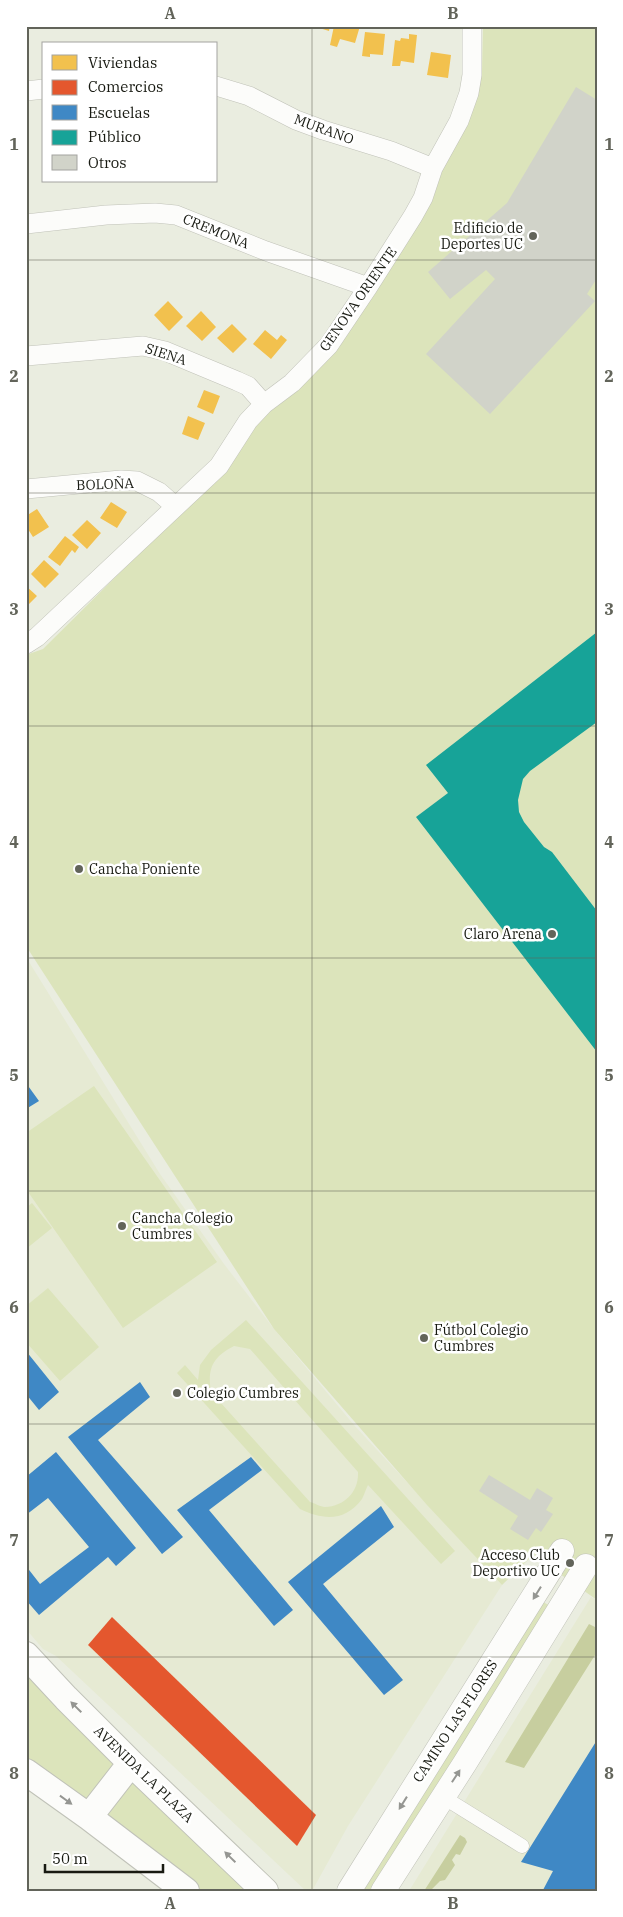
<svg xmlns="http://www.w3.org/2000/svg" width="623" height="1917" font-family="'IBM Plex Serif',serif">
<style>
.built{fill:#e6ead3}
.green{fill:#dce4bb;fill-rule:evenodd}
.forest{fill:#c7ce9f}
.homes{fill:#f2c14e}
.shops{fill:#e4572e}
.schools{fill:#3f88c5}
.public{fill:#17a398}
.building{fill:#d1d3c9}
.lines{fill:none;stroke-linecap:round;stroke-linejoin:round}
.pedestrian-casing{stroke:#c0c2b8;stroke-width:15}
.minor-casing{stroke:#c0c2b8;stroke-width:20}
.tertiary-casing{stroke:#c0c2b8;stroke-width:25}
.secondary-casing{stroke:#c0c2b8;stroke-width:28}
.pedestrian{stroke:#fcfcfa;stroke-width:14}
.minor{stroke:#fcfcfa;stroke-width:19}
.tertiary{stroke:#fcfcfa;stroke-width:24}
.secondary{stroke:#fcfcfa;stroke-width:26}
.oneway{fill:#959692}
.grid{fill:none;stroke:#62645a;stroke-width:1;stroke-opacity:0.55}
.poi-dot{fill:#62645a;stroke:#fff;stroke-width:2}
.labels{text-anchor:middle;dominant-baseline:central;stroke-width:5;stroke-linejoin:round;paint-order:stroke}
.street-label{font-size:14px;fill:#181a12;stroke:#fff}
.poi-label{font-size:14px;fill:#181a12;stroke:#fff;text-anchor:start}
.neatline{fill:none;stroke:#62645a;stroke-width:2}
.grid-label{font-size:16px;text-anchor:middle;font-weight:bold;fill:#62645a}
</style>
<rect width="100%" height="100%" fill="#eaede0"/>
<path class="built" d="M 26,957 L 160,1174 L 224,1264 L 274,1329 L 354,1425 L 502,1585 L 348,1826 L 312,1891 L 306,1891 L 56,1656 L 43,1649 L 26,1629 Z
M 591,1597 L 597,1600 L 597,1891 L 409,1891 Z"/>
<path class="green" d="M 483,26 L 597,26 L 597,1600 L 533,1555 L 502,1585 L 427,1505 L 274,1329 L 26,946 L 26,655 L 43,649 L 181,512 L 252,425 L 296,388 L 439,169 L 475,104 L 482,71 Z
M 94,1086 L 217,1262 L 123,1328 L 26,1189 L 26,1133 Z
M 32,1203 L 52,1228 L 26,1249 L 26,1208 Z
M 48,1288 L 99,1347 L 60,1381 L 26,1342 L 26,1306 Z
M 246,1320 L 455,1551 L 441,1564 L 368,1485 C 366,1489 364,1495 362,1499 C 345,1522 323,1520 300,1509 L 177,1373 L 185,1365 L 198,1380 L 200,1365 L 211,1350 ZM 234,1346 L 250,1349 L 358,1472 C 359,1491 345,1506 325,1507 C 320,1507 315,1503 310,1502 L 211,1392 C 207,1368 213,1357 234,1346 Z
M 543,1602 L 552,1607 L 376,1891 L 363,1891 Z
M 26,1669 L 255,1891 L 192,1891 L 26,1761 Z"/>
<path class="forest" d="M 589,1624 L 597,1628 L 597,1652 L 524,1768 L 505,1762 Z
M 460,1835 L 465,1838 L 467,1842 L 460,1855 L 456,1854 L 452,1860 L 455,1865 L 445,1880 L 440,1881 L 430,1891 L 424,1891 Z"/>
<path class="homes" d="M 313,26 L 330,26 L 329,31 Z
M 334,26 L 360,26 L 355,43 L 340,39 L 337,47 L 330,45 Z
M 365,32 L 385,34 L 383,55 L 370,54 L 370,57 L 362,56 Z
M 409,34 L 417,35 L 414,63 L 401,61 L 400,66 L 392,66 L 395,40 L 400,41 L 401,38 L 409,39 Z
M 431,52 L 451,55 L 448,78 L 427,75 Z
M 168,301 L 183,317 L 169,331 L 154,315 Z
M 201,311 L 216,327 L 202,341 L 186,326 Z
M 232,324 L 247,339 L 233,353 L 217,338 Z
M 265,330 L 277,340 L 281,335 L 287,340 L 271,359 L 253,344 Z
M 204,390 L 220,396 L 213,414 L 197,407 Z
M 188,416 L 205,423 L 198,440 L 182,434 Z
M 111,502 L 127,512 L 117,528 L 100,518 Z
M 37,509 L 49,527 L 33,537 L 26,526 L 26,516 Z
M 87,520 L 101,533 L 87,549 L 72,535 Z
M 65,536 L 79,547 L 75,553 L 72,550 L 60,566 L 48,557 Z
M 44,560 L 59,574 L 45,588 L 31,574 Z
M 26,586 L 37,596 L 26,607 Z"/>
<path class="shops" d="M 112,1617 L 316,1815 L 297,1846 L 88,1645 Z"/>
<path class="schools" d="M 26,1083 L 39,1101 L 26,1109 Z
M 26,1351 L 59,1392 L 39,1410 L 26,1394 Z
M 140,1382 L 150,1397 L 98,1440 L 183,1537 L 162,1554 L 68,1437 Z
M 56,1452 L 136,1548 L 116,1566 L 108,1557 L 39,1615 L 26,1600 L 26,1566 L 40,1584 L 89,1547 L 48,1498 L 26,1515 L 26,1477 Z
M 251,1457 L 262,1470 L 209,1510 L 293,1610 L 274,1626 L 177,1510 Z
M 381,1506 L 394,1527 L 323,1584 L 403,1680 L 384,1695 L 288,1582 Z
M 597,1740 L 597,1891 L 543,1890 L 553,1871 L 521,1862 Z"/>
<path class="public" d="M 597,632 L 597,722 L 530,771 L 523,779 L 518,800 L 519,812 L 524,822 L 544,847 L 552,852 L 597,911 L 597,1052 L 416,817 L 448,793 L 426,765 Z"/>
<path class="building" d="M 576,87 L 597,100 L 597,278 L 587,294 L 595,301 L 490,414 L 426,354 L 495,279 L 486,270 L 450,299 L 428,272 L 507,203 Z
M 489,1475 L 530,1500 L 537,1488 L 553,1498 L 546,1510 L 553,1514 L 541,1532 L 536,1528 L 528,1540 L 510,1529 L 518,1516 L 479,1491 Z
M 567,1555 L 577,1561 L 572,1570 L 562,1564 Z"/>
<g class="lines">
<g class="pedestrian-casing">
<path id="pedestrian" d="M 443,1797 L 522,1846"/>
</g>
<g class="minor-casing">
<path id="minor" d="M 216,86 L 249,96 L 296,120 L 323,130 L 391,151 L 433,168
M 26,91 L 44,89
M 26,224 L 106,215 L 155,213 L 176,215 L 266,251 L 368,287
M 26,356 L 143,346 L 165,351 L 237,381 L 248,386 L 264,404
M 26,489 L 121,480 L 137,481 L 159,492 L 175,506
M 26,644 L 37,637 L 219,466 L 248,421 L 264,404 L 292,383 L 329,345 L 368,287 L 413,216 L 423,198 L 433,168 L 459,121 L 469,93 L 472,75 L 472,26"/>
</g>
<g class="tertiary-casing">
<path id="tertiary" d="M 349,1891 L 562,1551
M 383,1891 L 465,1763 L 586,1566"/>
</g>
<g class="secondary-casing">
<path id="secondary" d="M 26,1655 L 66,1698 L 131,1763 L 265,1891
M 26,1772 L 89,1817 L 186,1891
M 89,1817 L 131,1763"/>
</g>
<use href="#pedestrian" class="pedestrian"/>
<use href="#minor" class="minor"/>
<use href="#tertiary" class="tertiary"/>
<use href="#secondary" class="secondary"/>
</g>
<defs><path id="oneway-solid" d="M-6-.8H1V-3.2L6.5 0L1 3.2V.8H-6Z" transform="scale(1.25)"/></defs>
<g class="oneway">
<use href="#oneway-solid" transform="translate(537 1593) rotate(122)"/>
<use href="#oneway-solid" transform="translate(76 1707) rotate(-135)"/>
<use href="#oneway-solid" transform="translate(456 1776) rotate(-57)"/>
<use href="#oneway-solid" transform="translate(66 1800) rotate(36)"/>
<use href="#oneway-solid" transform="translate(403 1803) rotate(122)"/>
<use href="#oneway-solid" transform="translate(230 1857) rotate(-136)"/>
</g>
<path class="grid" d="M 312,26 L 312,1891M 26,260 L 597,260M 26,493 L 597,493M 26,726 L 597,726M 26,958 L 597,958M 26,1191 L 597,1191M 26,1424 L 597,1424M 26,1657 L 597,1657"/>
<g class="poi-dot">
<circle cx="533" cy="236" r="5"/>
<circle cx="79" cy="869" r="5"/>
<circle cx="552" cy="934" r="5"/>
<circle cx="122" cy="1226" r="5"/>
<circle cx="424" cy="1338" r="5"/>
<circle cx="177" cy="1393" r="5"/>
<circle cx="570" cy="1563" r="5"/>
</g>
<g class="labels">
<g class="street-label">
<text transform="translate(324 129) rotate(20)">MURANO</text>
<text transform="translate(216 231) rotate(22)">CREMONA</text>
<text transform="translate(358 299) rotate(-55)">GENOVA ORIENTE</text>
<text transform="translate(166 354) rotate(18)">SIENA</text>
<text transform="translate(105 484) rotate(-2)">BOLOÑA</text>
<text transform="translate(455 1721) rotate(-57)">CAMINO LAS FLORES</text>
<text transform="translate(144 1774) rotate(44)">AVENIDA LA PLAZA</text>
</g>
<g class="poi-label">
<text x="523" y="228" text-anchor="end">Edificio de<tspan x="523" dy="16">Deportes UC</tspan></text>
<text x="89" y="869">Cancha Poniente</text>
<text x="542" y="934" text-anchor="end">Claro Arena</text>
<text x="132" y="1218">Cancha Colegio<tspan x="132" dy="16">Cumbres</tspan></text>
<text x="434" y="1330">Fútbol Colegio<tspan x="434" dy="16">Cumbres</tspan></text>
<text x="187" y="1393">Colegio Cumbres</text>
<text x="560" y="1555" text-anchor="end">Acceso Club<tspan x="560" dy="16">Deportivo UC</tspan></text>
</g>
</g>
<rect width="623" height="1917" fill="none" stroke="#ffffff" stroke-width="55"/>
<rect x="42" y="42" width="175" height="140" fill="#ffffff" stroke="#a3a3a0"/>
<rect x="52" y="55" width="25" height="15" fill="#f2c14e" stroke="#a3a3a0"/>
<text x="88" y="68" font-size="15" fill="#181a12">Viviendas</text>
<rect x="52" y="80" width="25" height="15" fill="#e4572e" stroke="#a3a3a0"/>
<text x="88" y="92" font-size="15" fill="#181a12">Comercios</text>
<rect x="52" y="105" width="25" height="15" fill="#3f88c5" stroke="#a3a3a0"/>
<text x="88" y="118" font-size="15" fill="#181a12">Escuelas</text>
<rect x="52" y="130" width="25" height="15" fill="#17a398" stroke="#a3a3a0"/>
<text x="88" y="142" font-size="15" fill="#181a12">Público</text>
<rect x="52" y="155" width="25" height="15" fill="#d1d3c9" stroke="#a3a3a0"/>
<text x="88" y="168" font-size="15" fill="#181a12">Otros</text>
<path d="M45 1864v8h118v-8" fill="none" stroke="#181a12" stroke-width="2.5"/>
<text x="52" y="1864" font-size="15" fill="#181a12" stroke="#ffffff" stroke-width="4" paint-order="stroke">50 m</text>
<rect x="28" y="28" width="568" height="1862" class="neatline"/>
<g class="grid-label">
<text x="170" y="19">A</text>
<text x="453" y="19">B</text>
<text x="14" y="150">1</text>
<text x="609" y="150">1</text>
<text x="14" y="382">2</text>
<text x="609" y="382">2</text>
<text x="14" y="615">3</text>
<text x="609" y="615">3</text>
<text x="14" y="848">4</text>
<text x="609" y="848">4</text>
<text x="14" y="1081">5</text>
<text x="609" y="1081">5</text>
<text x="14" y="1313">6</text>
<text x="609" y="1313">6</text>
<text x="14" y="1546">7</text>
<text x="609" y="1546">7</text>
<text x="14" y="1779">8</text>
<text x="609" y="1779">8</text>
<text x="170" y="1909">A</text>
<text x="453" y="1909">B</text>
</g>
</svg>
